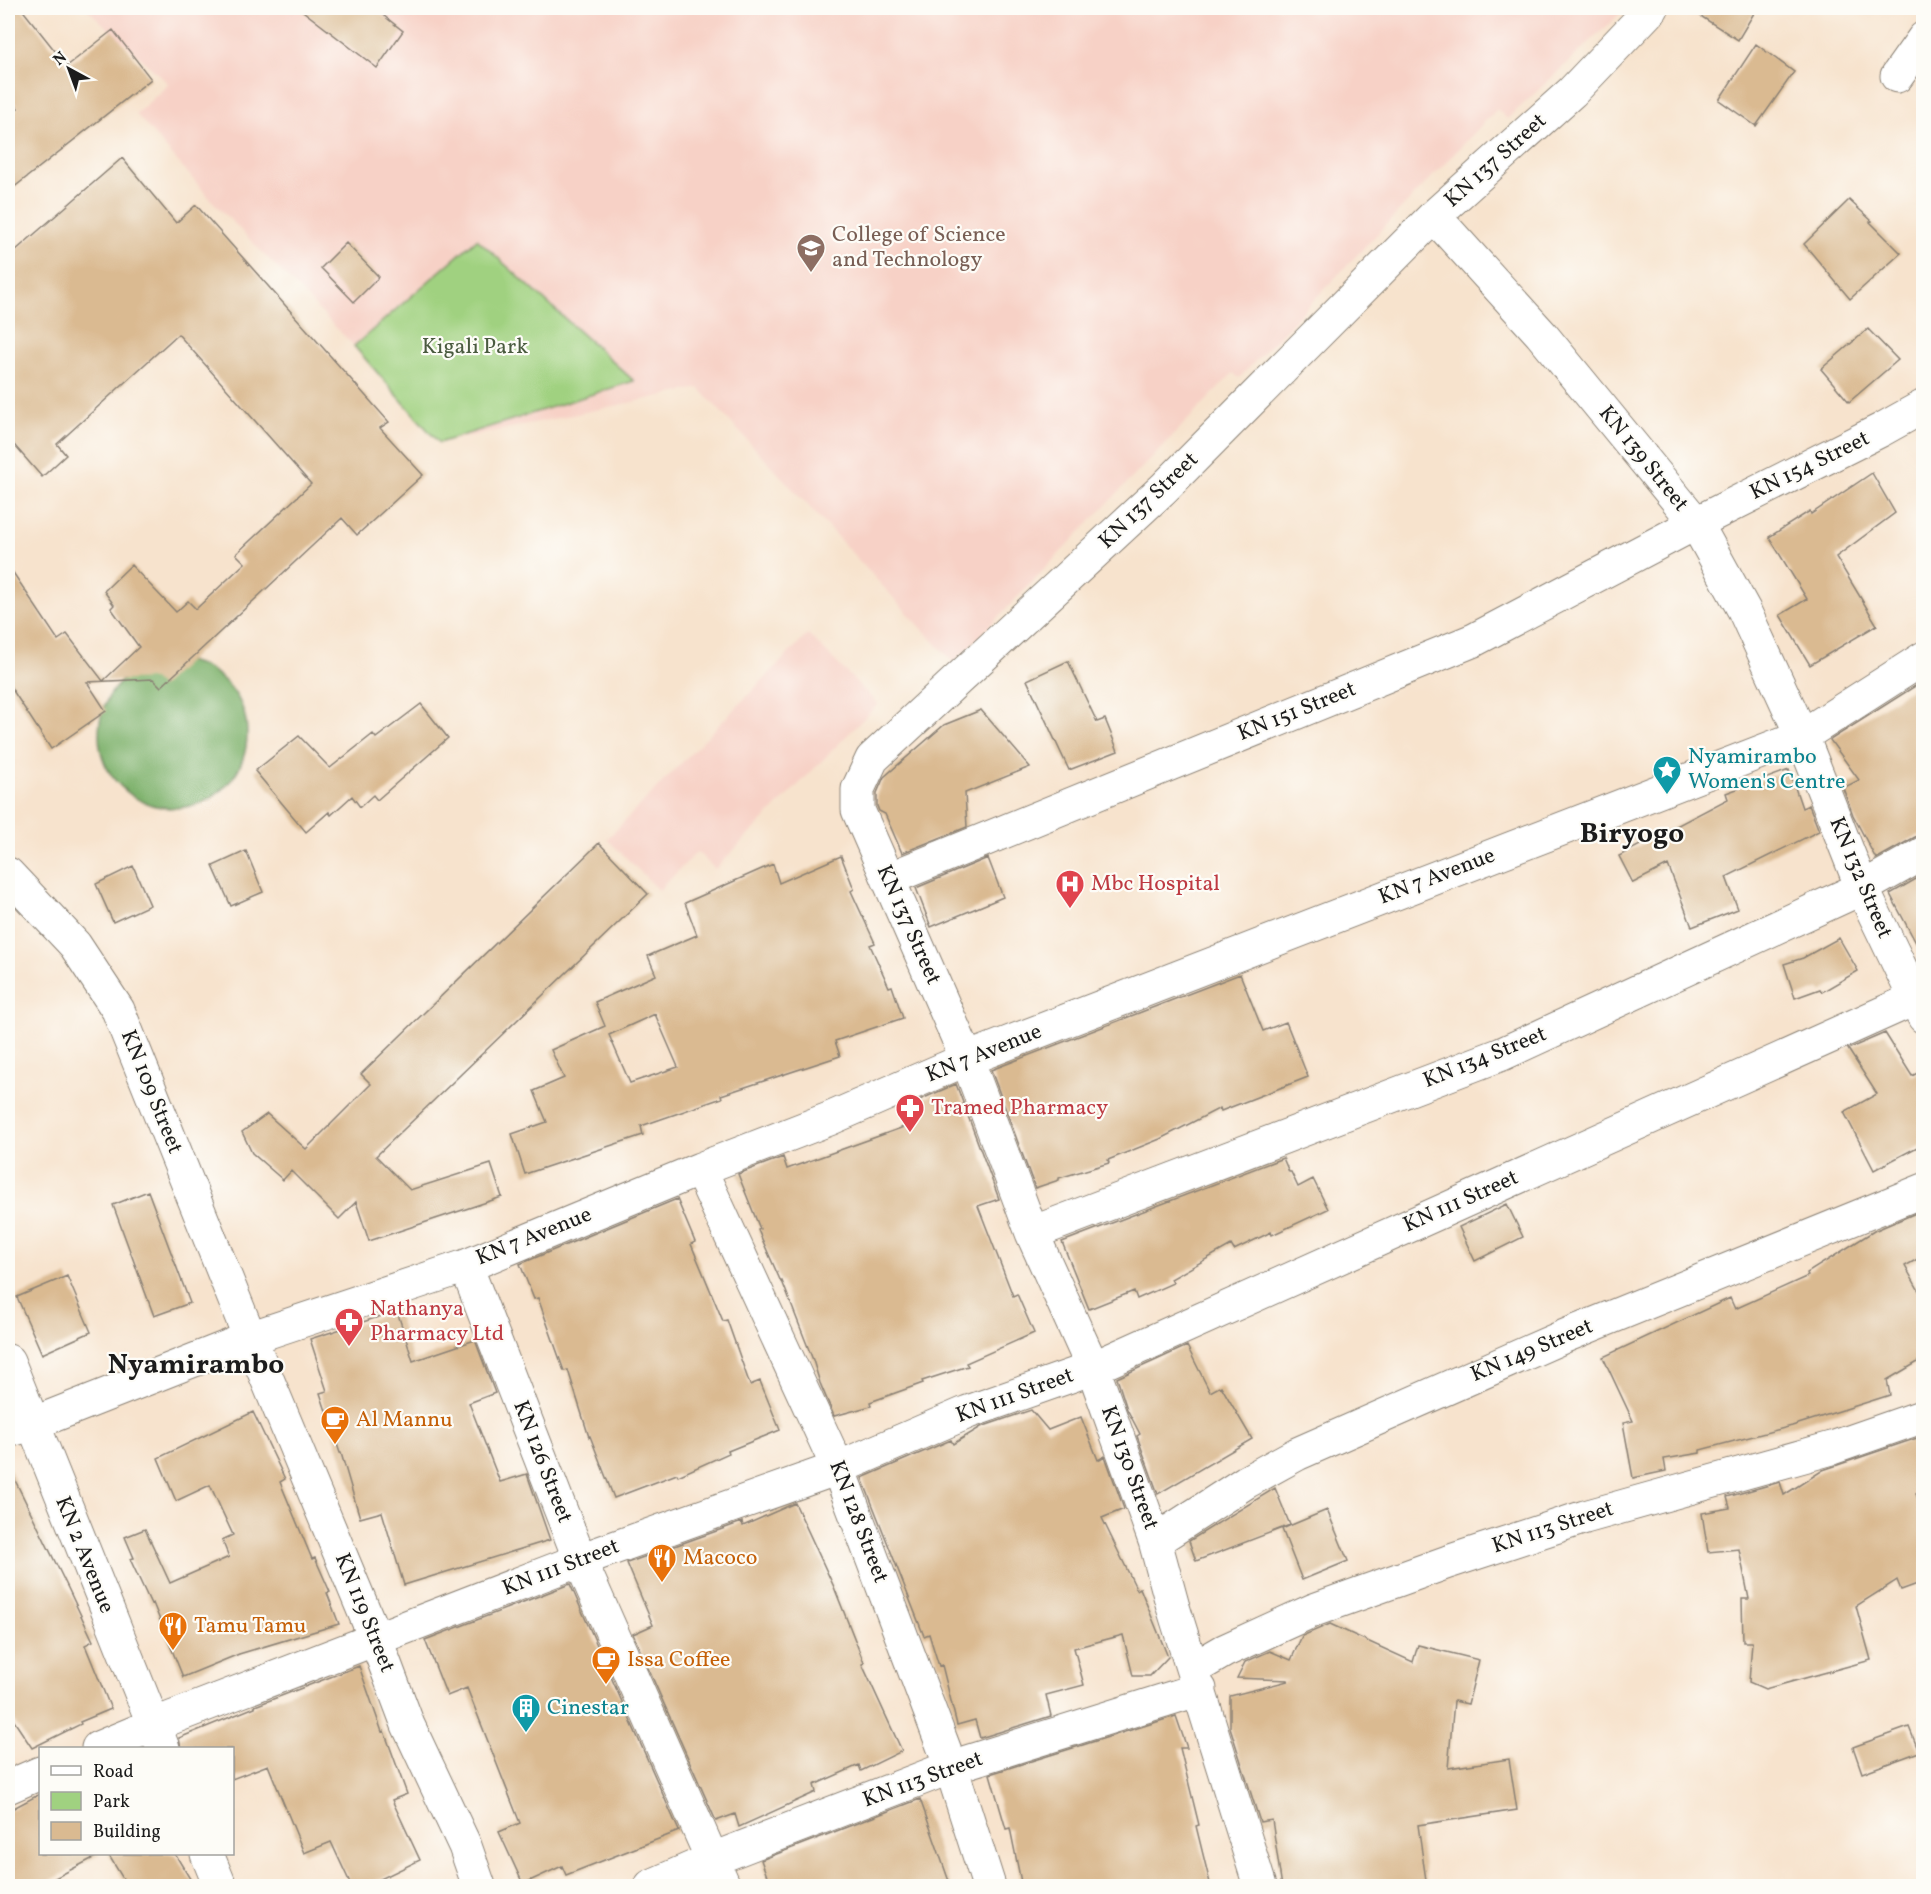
<svg xmlns="http://www.w3.org/2000/svg" width="1931" height="1894" font-family="Vollkorn,serif">
<style>
.built{fill:#f7d1c6}
.green{fill:#a0d180;stroke:#5e764e;stroke-width:1.5}
.forest{fill:#80b36e;stroke:#4e6845;stroke-width:1.5}
.building{fill:#daba91;fill-rule:evenodd}
.lines{fill:none;stroke-linecap:round;stroke-linejoin:round}
.minor-casing{stroke:#8a8074;stroke-width:35}
.major-casing{stroke:#8a8074;stroke-width:35}
.minor{stroke:#fff;stroke-width:33}
.major{stroke:#fff;stroke-width:33}
.labels{text-anchor:middle;dominant-baseline:central;stroke-width:4.5;stroke-linejoin:round;paint-order:stroke}
.street-label{font-size:22px;fill:#1c1c1c;stroke:#fdfcf7}
.education-label{font-size:22px;fill:#785e54;stroke:#fdfcf7;text-anchor:start}
.park-label{font-size:22px;fill:#4a5b3f;stroke:#fdfcf7}
.culture-label{font-size:22px;fill:#0d838f;stroke:#fdfcf7;text-anchor:start}
.health-label{font-size:22px;fill:#be3a42;stroke:#fdfcf7;text-anchor:start}
.food-label{font-size:22px;fill:#c56008;stroke:#fdfcf7;text-anchor:start}
.district-label{font-size:28px;font-weight:bold;fill:#1c1c1c;stroke:#fdfcf7}
</style>
<rect width="100%" height="100%" fill="#fdfcf7"/>
<filter id="ink" filterUnits="userSpaceOnUse"><feTurbulence type="fractalNoise" baseFrequency=".0167" numOctaves="2"/><feDisplacementMap in="SourceGraphic" scale="12" xChannelSelector="R" yChannelSelector="G"/><feConvolveMatrix kernelMatrix="1 2 1 2 8 2 1 2 1" color-interpolation-filters="sRGB"/></filter>
<filter id="wash" filterUnits="userSpaceOnUse"><feTurbulence type="fractalNoise" baseFrequency=".008" numOctaves="4" result="noise"/><feDisplacementMap in="SourceGraphic" scale="24" xChannelSelector="R" yChannelSelector="G"/><feGaussianBlur stdDeviation="1.35" result="paint"/><feColorMatrix in="noise" values="0 0 0 0 0 0 0 0 0 0 0 0 0 0 0 0 0 1.4 0 .05"/><feComposite in="paint" operator="in"/></filter>
<g filter="url(#wash)">
<rect width="100%" height="100%" fill="#f7e3cd"/>
<path class="built" d="M 86,8 L 1618,8 L 1622,12 L 1507,119 L 1497,109 L 1239,378 L 1233,373 L 954,663 L 699,388 L 439,443 L 354,346 L 214,203 L 136,114 L 169,84 Z
M 808,634 L 878,704 L 715,869 L 697,852 L 659,890 L 607,839 Z"/>
<path class="green" d="M 477,239 L 634,381 L 439,443 L 354,346 Z"/>
<path class="forest" d="M99 734a74 74 0 1 1 148 0a74 74 0 1 1-148 0Z"/>
<g id="blocks">
<path class="building" d="M 8,8 L 21,8 L 67,66 L 113,30 L 151,79 L 8,192 L 8,116 L 18,108 L 8,95 Z
M 299,8 L 374,8 L 403,31 L 377,68 Z
M 1688,8 L 1757,8 L 1738,40 Z
M 1756,44 L 1794,72 L 1756,126 L 1719,100 Z
M 122,158 L 176,223 L 196,205 L 389,422 L 380,428 L 423,475 L 357,535 L 342,518 L 161,687 L 153,679 L 87,682 L 106,711 L 51,749 L 8,683 L 8,565 L 58,640 L 67,634 L 103,681 L 139,647 L 111,608 L 114,605 L 104,591 L 131,565 L 176,612 L 188,601 L 196,609 L 245,563 L 236,554 L 311,484 L 178,334 L 57,444 L 66,455 L 42,477 L 8,438 L 8,257 Z
M 1849,200 L 1872,221 L 1870,222 L 1901,253 L 1850,299 L 1804,244 Z
M 346,243 L 379,277 L 354,302 L 321,268 Z
M 1868,329 L 1898,360 L 1849,402 L 1821,369 Z
M 1872,473 L 1895,513 L 1836,557 L 1877,625 L 1810,665 L 1780,615 L 1807,599 L 1769,537 L 1810,511 L 1811,514 Z
M 1068,661 L 1097,722 L 1105,719 L 1118,751 L 1069,770 L 1027,680 Z
M 1923,681 L 1923,834 L 1915,837 L 1876,859 L 1853,815 L 1843,788 L 1859,780 L 1830,740 Z
M 421,704 L 448,738 L 377,800 L 373,795 L 360,807 L 352,796 L 331,815 L 329,812 L 306,832 L 255,771 L 299,736 L 330,768 L 373,734 L 376,738 Z
M 981,710 L 1030,767 L 965,793 L 967,827 L 902,853 L 885,814 L 879,811 L 877,806 L 877,793 L 884,777 L 944,725 Z
M 1789,770 L 1802,808 L 1809,805 L 1819,831 L 1726,877 L 1738,909 L 1692,927 L 1668,865 L 1633,883 L 1619,856 L 1728,799 L 1726,793 Z
M 599,843 L 648,894 L 376,1156 L 410,1190 L 491,1164 L 502,1197 L 369,1241 L 356,1202 L 339,1219 L 291,1171 L 283,1180 L 252,1153 L 242,1132 L 267,1114 L 306,1149 L 371,1084 L 361,1074 Z
M 246,851 L 263,892 L 231,906 L 213,866 Z
M 841,856 L 854,889 L 851,891 L 875,943 L 870,945 L 889,987 L 892,986 L 903,1018 L 835,1041 L 840,1056 L 721,1095 L 722,1098 L 641,1126 L 643,1135 L 525,1174 L 512,1134 L 547,1122 L 534,1091 L 564,1078 L 551,1050 L 605,1026 L 595,1002 L 656,975 L 648,956 L 697,935 L 685,903 L 773,864 L 779,883 ZM 655,1014 L 678,1067 L 630,1083 L 609,1035 Z
M 988,858 L 1003,897 L 931,927 L 916,888 Z
M 133,866 L 150,905 L 113,922 L 96,884 Z
M 1923,875 L 1923,956 L 1890,894 Z
M 1839,938 L 1858,971 L 1822,992 L 1820,989 L 1795,998 L 1784,964 L 1803,958 Z
M 1240,974 L 1263,1031 L 1286,1022 L 1308,1077 L 1221,1111 L 1220,1108 L 1160,1139 L 1108,1160 L 1109,1163 L 1059,1178 L 1059,1180 L 1035,1188 L 991,1070 Z
M 1885,1033 L 1912,1076 L 1923,1070 L 1923,1144 L 1874,1170 L 1844,1112 L 1877,1094 L 1848,1049 Z
M 956,1084 L 999,1199 L 978,1206 L 1013,1296 L 1017,1294 L 1034,1333 L 966,1363 L 968,1366 L 922,1381 L 923,1383 L 870,1402 L 871,1406 L 834,1416 L 820,1383 L 813,1360 L 782,1281 L 781,1282 L 758,1230 L 760,1229 L 738,1174 L 783,1157 L 787,1169 L 915,1123 L 908,1105 Z
M 1283,1158 L 1289,1172 L 1291,1172 L 1298,1187 L 1313,1179 L 1328,1209 L 1272,1235 L 1271,1232 L 1234,1250 L 1231,1245 L 1171,1279 L 1173,1283 L 1137,1299 L 1134,1291 L 1089,1309 L 1062,1242 Z
M 148,1191 L 190,1303 L 154,1316 L 113,1205 Z
M 677,1199 L 695,1242 L 691,1244 L 723,1321 L 727,1320 L 750,1385 L 760,1381 L 780,1430 L 728,1451 L 729,1453 L 678,1476 L 677,1474 L 614,1498 L 590,1436 L 589,1437 L 568,1370 L 564,1371 L 538,1298 L 534,1299 L 520,1264 Z
M 1507,1204 L 1523,1237 L 1475,1261 L 1459,1227 Z
M 1923,1210 L 1923,1256 L 1905,1266 L 1923,1298 L 1923,1359 L 1887,1380 L 1890,1395 L 1792,1426 L 1700,1450 L 1700,1453 L 1664,1459 L 1666,1471 L 1633,1478 L 1623,1423 L 1633,1421 L 1603,1357 L 1730,1298 L 1735,1309 L 1808,1276 L 1807,1273 L 1874,1231 Z
M 67,1276 L 91,1332 L 42,1354 L 17,1297 Z
M 397,1311 L 413,1361 L 475,1340 L 495,1393 L 469,1403 L 500,1482 L 527,1474 L 550,1540 L 404,1585 L 382,1512 L 360,1518 L 341,1453 L 340,1453 L 320,1393 L 327,1391 L 310,1339 Z
M 1187,1346 L 1210,1392 L 1221,1386 L 1252,1439 L 1158,1494 L 1137,1436 L 1140,1434 L 1127,1409 L 1117,1378 Z
M 1031,1410 L 1048,1430 L 1081,1417 L 1098,1460 L 1105,1456 L 1124,1509 L 1102,1518 L 1137,1590 L 1140,1588 L 1168,1657 L 1150,1676 L 1133,1676 L 1123,1635 L 1074,1648 L 1084,1685 L 1046,1695 L 1051,1716 L 980,1738 L 975,1720 L 957,1725 L 942,1665 L 939,1666 L 929,1634 L 924,1636 L 862,1478 L 951,1440 L 953,1444 L 981,1427 Z
M 253,1412 L 285,1479 L 280,1482 L 312,1559 L 315,1558 L 330,1592 L 327,1593 L 339,1624 L 239,1654 L 183,1677 L 153,1603 L 151,1604 L 130,1559 L 134,1558 L 125,1537 L 145,1529 L 170,1583 L 229,1557 L 222,1540 L 233,1535 L 210,1485 L 176,1501 L 158,1458 Z
M 1923,1436 L 1923,1491 L 1916,1494 L 1923,1511 L 1923,1582 L 1901,1590 L 1897,1580 L 1856,1606 L 1871,1660 L 1765,1689 L 1749,1682 L 1752,1642 L 1743,1642 L 1742,1599 L 1749,1599 L 1739,1549 L 1708,1552 L 1702,1513 L 1730,1508 L 1727,1497 L 1780,1482 L 1784,1495 L 1823,1470 Z
M 8,1466 L 68,1588 L 93,1641 L 85,1645 L 111,1709 L 80,1722 L 81,1724 L 32,1748 L 8,1712 Z
M 1275,1488 L 1290,1525 L 1196,1561 L 1189,1541 Z
M 795,1503 L 834,1587 L 864,1663 L 862,1664 L 902,1751 L 861,1771 L 859,1765 L 814,1785 L 816,1792 L 739,1827 L 735,1814 L 716,1821 L 633,1634 L 653,1625 L 627,1563 L 742,1522 L 743,1526 Z
M 1327,1510 L 1348,1561 L 1302,1580 L 1282,1529 Z
M 570,1584 L 679,1831 L 566,1875 L 562,1866 L 523,1884 L 499,1832 L 520,1823 L 467,1688 L 447,1696 L 425,1640 Z
M 1330,1624 L 1413,1662 L 1418,1645 L 1479,1660 L 1468,1704 L 1454,1701 L 1448,1768 L 1509,1759 L 1517,1810 L 1418,1825 L 1427,1887 L 1282,1887 L 1272,1820 L 1260,1822 L 1230,1727 L 1230,1696 L 1288,1681 L 1288,1680 L 1237,1678 L 1245,1662 L 1270,1651 L 1291,1660 L 1302,1636 Z
M 359,1666 L 382,1732 L 384,1731 L 407,1794 L 392,1800 L 420,1860 L 364,1887 L 352,1887 L 331,1842 L 304,1853 L 268,1765 L 232,1779 L 232,1749 L 181,1749 L 179,1738 L 255,1707 L 255,1706 Z
M 1176,1716 L 1187,1748 L 1180,1748 L 1199,1825 L 1196,1826 L 1211,1887 L 1022,1887 L 1010,1828 L 1006,1829 L 990,1774 Z
M 1909,1727 L 1919,1752 L 1862,1773 L 1853,1747 Z
M 40,1794 L 40,1854 L 101,1854 L 38,1887 L 8,1887 L 8,1811 Z
M 920,1799 L 951,1887 L 771,1887 L 761,1860 Z
M 108,1854 L 175,1854 L 195,1887 L 128,1887 Z"/>
</g>
</g>
<g filter="url(#ink)">
<use href="#blocks" fill-opacity="0" stroke="#8a8074" stroke-width="1.5"/>
<g class="lines">
<g class="minor-casing">
<path id="minor" d="M 1897,76 L 1924,38
M 1434,216 L 1541,334 L 1696,523 L 1744,610 L 1802,736 L 1862,888 L 1924,1017
M 888,879 L 1474,640 L 1696,523 L 1881,430 L 1924,406
M 700,1169 L 838,1468 L 951,1767 L 989,1886
M 1032,1233 L 1502,1054 L 1862,888 L 1924,853
M 466,1266 L 580,1560 L 724,1886
M 8,1431 L 32,1424 L 250,1338 L 466,1266 L 700,1169 L 829,1119 L 967,1059 L 1802,736 L 1924,658
M 1155,1541 L 1246,1482 L 1297,1454 L 1565,1336 L 1924,1190
M 1193,1669 L 1224,1651 L 1314,1610 L 1448,1562 L 1585,1517 L 1832,1448 L 1924,1416
M 98,1748 L 153,1725 L 580,1560 L 838,1468 L 968,1412 L 1093,1368 L 1914,999
M 8,1787 L 40,1773
M 651,1886 L 713,1859 L 951,1767 L 1200,1689
M 1260,1886 L 1173,1607 L 1155,1541 L 1093,1368 L 1032,1233 L 967,1059 L 858,810 L 858,789 L 872,759 L 1164,488 L 1434,216 L 1572,92 L 1652,8"/>
</g>
<g class="major-casing">
<path id="major" d="M 8,874 L 75,945 L 118,1010 L 250,1338 L 376,1640 L 408,1725 L 465,1846 L 479,1886
M 8,1361 L 163,1748
M 207,1854 L 220,1886"/>
</g>
<use href="#minor" class="minor"/>
<use href="#major" class="major"/>
</g>
</g>
<defs>
<g id="university-pin" transform="scale(1.5)"><path d="M0 17L-7.5 6A9.5 9.5 0 1 1 7.5 6Z" fill="#8d6e63" stroke="#fdfcf7"/><path d="M0-5L7-2L0 1L-7-2ZM-4 1L0 2.5L4 1V4Q0 6-4 4Z" fill="#fff"/></g>
<g id="sight-pin" transform="scale(1.5)"><path d="M0 17L-7.5 6A9.5 9.5 0 1 1 7.5 6Z" fill="#0f9aa8" stroke="#fdfcf7"/><path d="M0-6L1.8-2.2L6-1.7L2.9 1.2L3.7 5.4L0 3.3L-3.7 5.4L-2.9 1.2L-6-1.7L-1.8-2.2Z" fill="#fff"/></g>
<g id="hospital-pin" transform="scale(1.5)"><path d="M0 17L-7.5 6A9.5 9.5 0 1 1 7.5 6Z" fill="#e0444e" stroke="#fdfcf7"/><path d="M-5-5h3v3.5h4V-5h3V5h-3V1.5h-4V5h-3Z" fill="#fff"/></g>
<g id="pharmacy-pin" transform="scale(1.5)"><path d="M0 17L-7.5 6A9.5 9.5 0 1 1 7.5 6Z" fill="#e0444e" stroke="#fdfcf7"/><path d="M-2-6h4v4h4v4h-4v4h-4v-4h-4v-4h4Z" fill="#fff"/></g>
<g id="cafe-pin" transform="scale(1.5)"><path d="M0 17L-7.5 6A9.5 9.5 0 1 1 7.5 6Z" fill="#e8710a" stroke="#fdfcf7"/><path d="M-5.5-4.5H6V0H3Q3 3.5 0 3.5H-2.5Q-5.5 3.5-5.5 0ZM3-3.2v2h1.7v-2ZM-6 4.5H4V6H-6Z" fill="#fff"/></g>
<g id="restaurant-pin" transform="scale(1.5)"><path d="M0 17L-7.5 6A9.5 9.5 0 1 1 7.5 6Z" fill="#e8710a" stroke="#fdfcf7"/><path d="M-5-6h1v4h1v-4h1v4h1v-4h1v5L-1.5 .5V6h-2V.5L-5-1ZM5-6V6H3V1.5H1.5Q1.5-4 5-6Z" fill="#fff"/></g>
<g id="building-pin" transform="scale(1.5)"><path d="M0 17L-7.5 6A9.5 9.5 0 1 1 7.5 6Z" fill="#0f9aa8" stroke="#fdfcf7"/><path d="M-4-6H4V6H1V3H-1V6H-4ZM-2.5-4.3h1.7v1.8h-1.7ZM.8-4.3h1.7v1.8H.8ZM-2.5-1h1.7V.8h-1.7ZM.8-1h1.7V.8H.8Z" fill="#fff"/></g>
</defs>
<g fill-rule="evenodd">
<use href="#university-pin" x="811" y="248"/>
<use href="#sight-pin" x="1667" y="770"/>
<use href="#hospital-pin" x="1070" y="884"/>
<use href="#pharmacy-pin" x="910" y="1108"/>
<use href="#pharmacy-pin" x="349" y="1322"/>
<use href="#cafe-pin" x="335" y="1420"/>
<use href="#restaurant-pin" x="662" y="1558"/>
<use href="#restaurant-pin" x="173" y="1626"/>
<use href="#cafe-pin" x="606" y="1660"/>
<use href="#building-pin" x="526" y="1708"/>
</g>
<g class="labels">
<g class="street-label">
<text transform="translate(1496 161) rotate(-42)">KN 137 Street</text>
<text transform="translate(1643 459) rotate(51)">KN 139 Street</text>
<text transform="translate(1810 466) rotate(-26)">KN 154 Street</text>
<text transform="translate(1149 501) rotate(-44)">KN 137 Street</text>
<text transform="translate(1297 712) rotate(-22)">KN 151 Street</text>
<text transform="translate(1437 877) rotate(-21)">KN 7 Avenue</text>
<text transform="translate(1860 878) rotate(67)">KN 132 Street</text>
<text transform="translate(908 925) rotate(66)">KN 137 Street</text>
<text transform="translate(984 1054) rotate(-22)">KN 7 Avenue</text>
<text transform="translate(1485 1058) rotate(-22)">KN 134 Street</text>
<text transform="translate(151 1092) rotate(68)">KN 109 Street</text>
<text transform="translate(1461 1202) rotate(-24)">KN 111 Street</text>
<text transform="translate(534 1237) rotate(-22)">KN 7 Avenue</text>
<text transform="translate(1532 1351) rotate(-23)">KN 149 Street</text>
<text transform="translate(1015 1396) rotate(-20)">KN 111 Street</text>
<text transform="translate(542 1462) rotate(69)">KN 126 Street</text>
<text transform="translate(1129 1468) rotate(70)">KN 130 Street</text>
<text transform="translate(858 1522) rotate(69)">KN 128 Street</text>
<text transform="translate(1553 1528) rotate(-18)">KN 113 Street</text>
<text transform="translate(84 1555) rotate(68)">KN 2 Avenue</text>
<text transform="translate(561 1568) rotate(-21)">KN 111 Street</text>
<text transform="translate(364 1613) rotate(68)">KN 119 Street</text>
<text transform="translate(923 1780) rotate(-20)">KN 113 Street</text>
</g>
<g class="education-label">
<text x="832" y="235">College of Science<tspan x="832" dy="25">and Technology</tspan></text>
</g>
<g class="park-label">
<text x="475" y="347">Kigali Park</text>
</g>
<g class="culture-label">
<text x="1688" y="757">Nyamirambo<tspan x="1688" dy="25">Women's Centre</tspan></text>
<text x="547" y="1708">Cinestar</text>
</g>
<g class="health-label">
<text x="1091" y="884">Mbc Hospital</text>
<text x="931" y="1108">Tramed Pharmacy</text>
<text x="370" y="1309">Nathanya<tspan x="370" dy="25">Pharmacy Ltd</tspan></text>
</g>
<g class="food-label">
<text x="356" y="1420">Al Mannu</text>
<text x="683" y="1558">Macoco</text>
<text x="194" y="1626">Tamu Tamu</text>
<text x="627" y="1660">Issa Coffee</text>
</g>
<g class="district-label">
<text x="1632" y="834">Biryogo</text>
<text x="196" y="1365">Nyamirambo</text>
</g>
</g>
<rect width="1931" height="1894" fill="none" stroke="#fdfcf7" stroke-width="30"/>
<rect x="39" y="1747" width="195" height="108" fill="#fdfcf7" stroke="#a3a29f" stroke-width="1.5"/>
<rect x="51" y="1766" width="30" height="9" fill="#ffffff" stroke="#a3a29f" stroke-width="1.5"/>
<text x="93" y="1777" font-size="18" fill="#1c1c1c">Road</text>
<rect x="51" y="1792" width="30" height="18" fill="#a0d180" stroke="#a3a29f" stroke-width="1.5"/>
<text x="93" y="1807" font-size="18" fill="#1c1c1c">Park</text>
<rect x="51" y="1822" width="30" height="18" fill="#daba91" stroke="#a3a29f" stroke-width="1.5"/>
<text x="93" y="1837" font-size="18" fill="#1c1c1c">Building</text>
<g transform="translate(69 69) rotate(319)" stroke="#fdfcf7" stroke-width="4.5" paint-order="stroke">
<path d="M0-4.5L10 22L0 15L-10 22Z" fill="#1c1c1c"/>
<text y="-9" font-size="16" font-weight="bold" text-anchor="middle" fill="#1c1c1c">N</text>
</g>
</svg>
